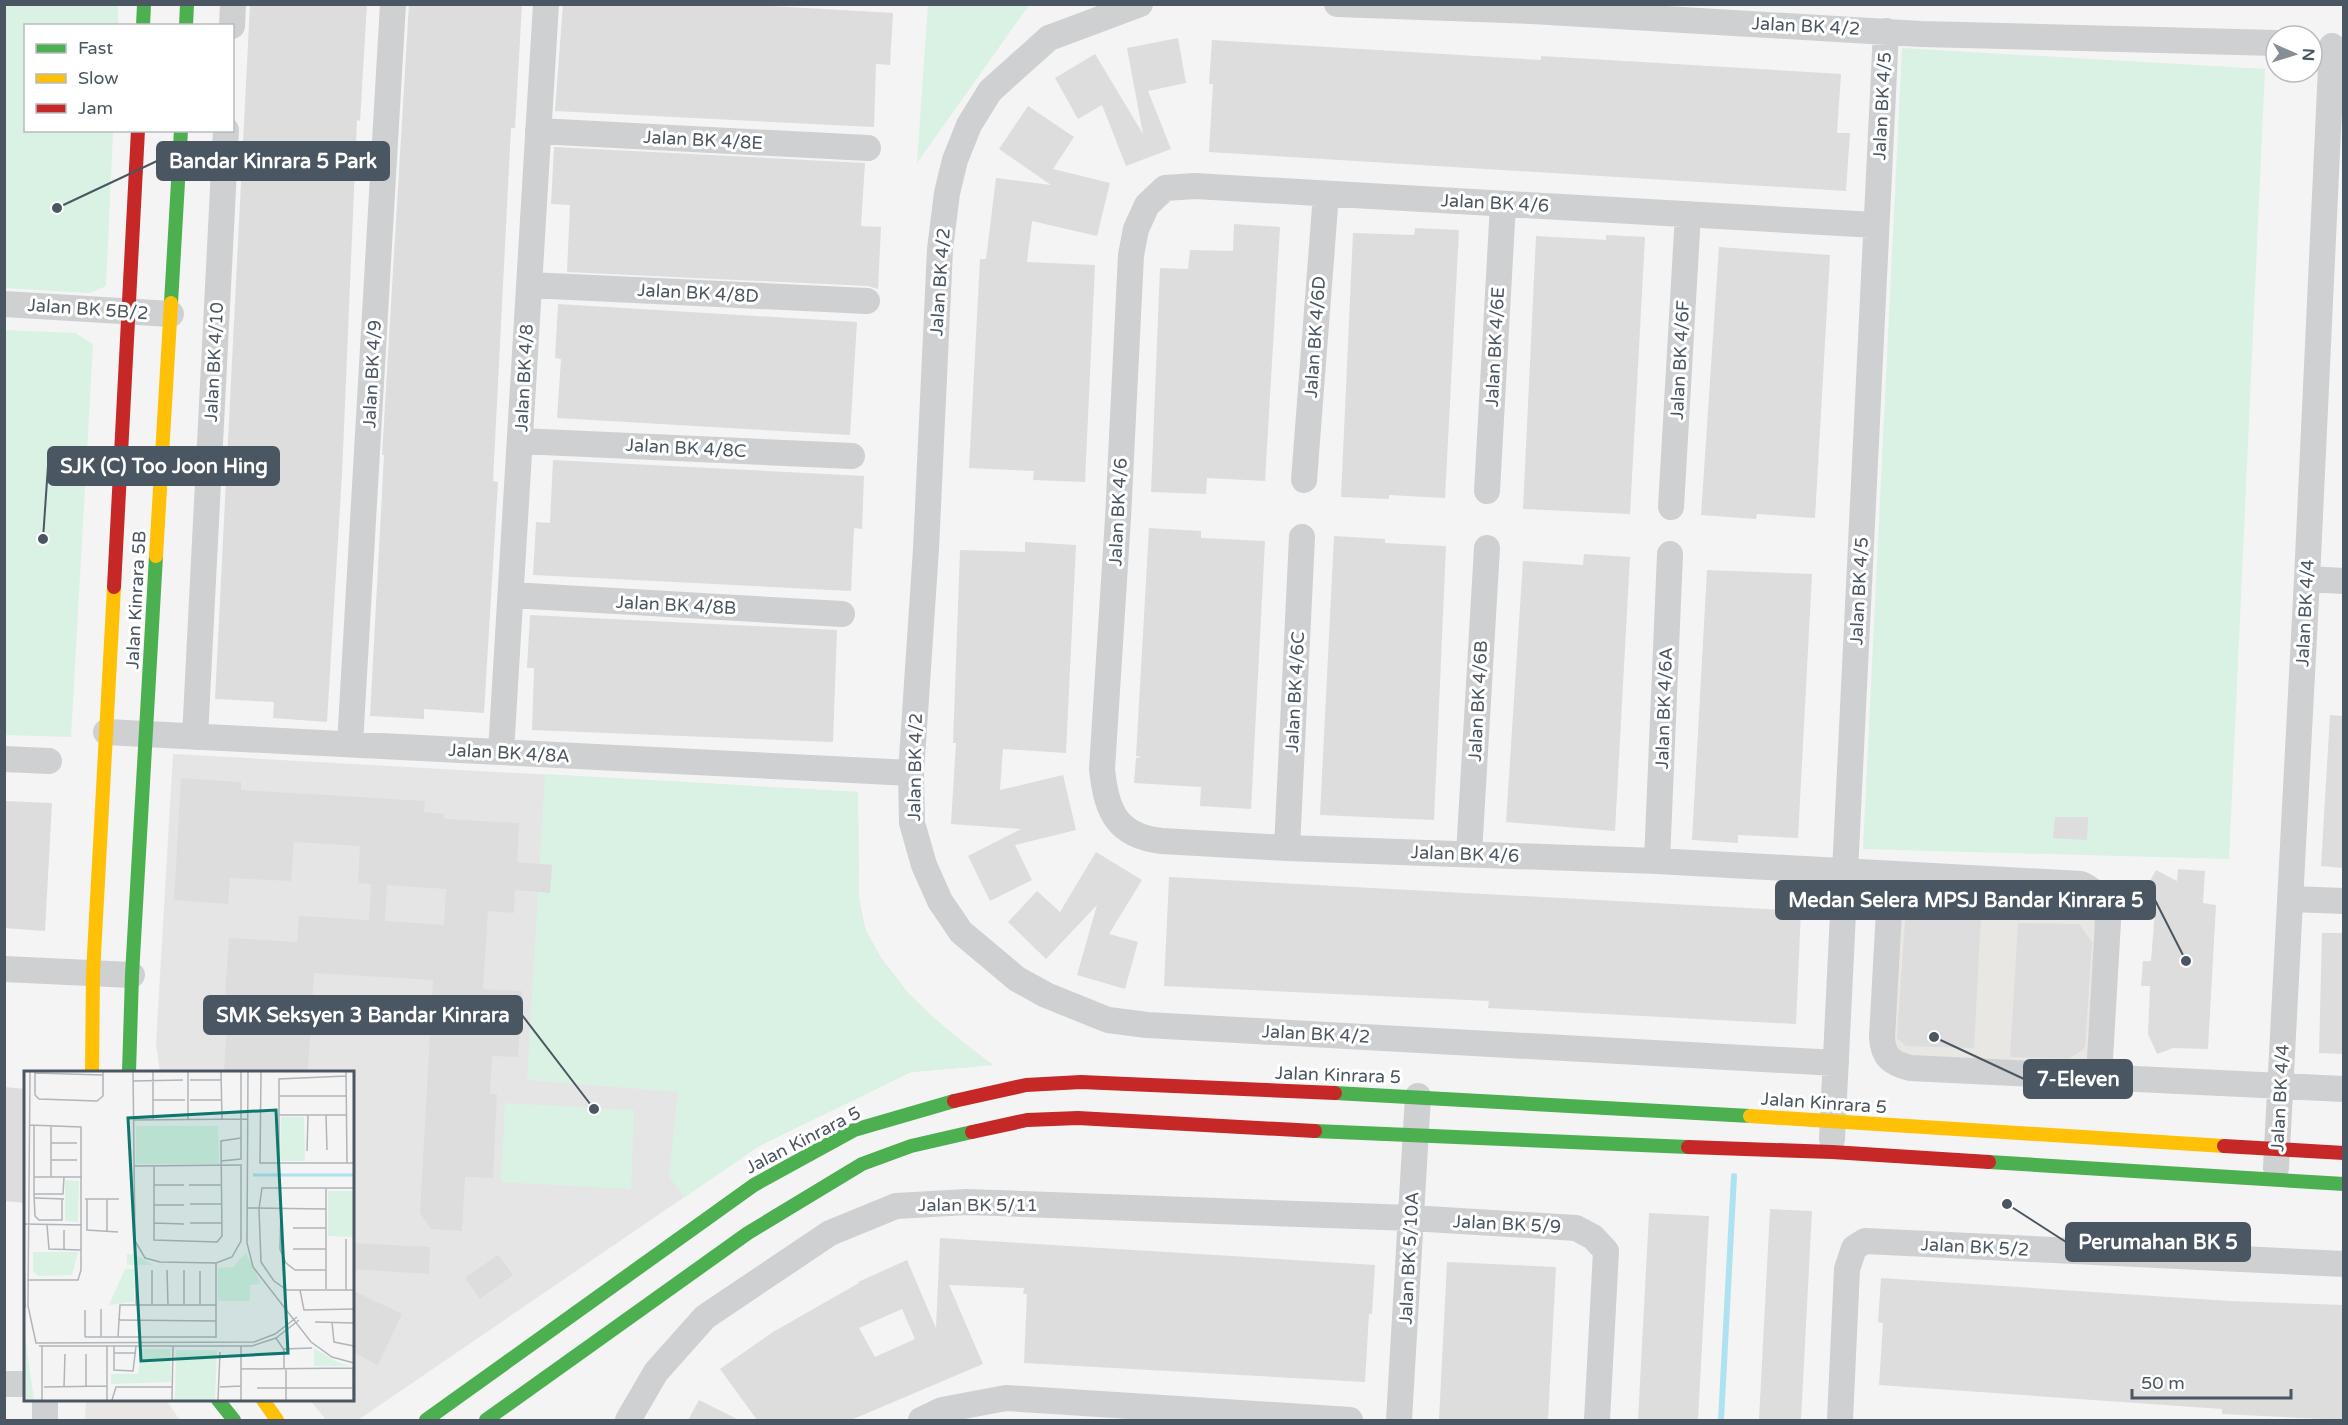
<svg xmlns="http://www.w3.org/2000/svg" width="2348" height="1425" font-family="'Varela Round',sans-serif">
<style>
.commercial{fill:#e8e7e3}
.education{fill:#e6e5e6}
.green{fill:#d9f2e3}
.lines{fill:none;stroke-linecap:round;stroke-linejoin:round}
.stream{stroke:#aee2f0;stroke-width:6}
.building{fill:#ddddde;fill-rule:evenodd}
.street{stroke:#ced0d2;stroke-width:26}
.fast{stroke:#4caf50;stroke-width:14}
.slow{stroke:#ffc107;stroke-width:14}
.jam{stroke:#c62828;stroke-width:14}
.labels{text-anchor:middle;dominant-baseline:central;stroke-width:6;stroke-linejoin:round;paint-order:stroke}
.street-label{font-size:18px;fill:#4a5661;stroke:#fff}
.inset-river{fill:none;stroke:#aee2f0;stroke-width:3}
.inset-road{fill:none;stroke:#b0b5b9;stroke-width:1.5}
.view{fill:#0f766e;fill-opacity:0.15;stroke:#0f766e;stroke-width:3}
.inset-edge{fill:none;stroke:#4a5661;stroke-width:3}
.leader{fill:none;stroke:#4a5661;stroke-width:2}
.callout-dot{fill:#4a5661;stroke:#fff;stroke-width:2}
.callout{fill:#4a5661;stroke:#4a5661;stroke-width:2}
.callout-label{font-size:20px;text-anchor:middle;font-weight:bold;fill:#fff}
</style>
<rect width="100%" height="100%" fill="#f4f4f4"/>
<path class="commercial" d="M 1899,883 L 2080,892 L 2097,904 L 2093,1065 L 1909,1059 L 1890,1046 Z
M 86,1400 L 166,1400 L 180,1420 L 85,1420 Z"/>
<path class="education" d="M 173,754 L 858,792 L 859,898 L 865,929 L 881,958 L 909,994 L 944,1028 L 993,1065 L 911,1072 L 759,1146 L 358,1420 L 326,1420 L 310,1400 L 352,1400 L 352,1072 L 160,1072 L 156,1044 Z"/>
<path class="green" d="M 118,4 L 118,25 L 26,26 L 26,130 L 113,131 L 106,286 L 90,293 L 5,288 L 5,5 Z
M 928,4 L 1029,5 L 917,163 L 928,5 Z
M 1902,48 L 2265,69 L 2229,859 L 1863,849 Z
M 5,330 L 75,333 L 93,344 L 71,737 L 5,735 Z
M 545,774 L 858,792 C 859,828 853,897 866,929 C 886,984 948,1031 993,1065 L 911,1072 L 759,1146 L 684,1198 L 669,1176 L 678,1092 L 527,1080 Z
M 505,1103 L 634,1110 L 631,1189 L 501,1182 Z"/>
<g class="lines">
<path class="stream" d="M 1721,1420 L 1734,1176"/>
</g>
<path class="building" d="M 250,4 L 367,4 L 360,121 L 357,120 L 342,474 L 327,722 L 273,718 L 274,702 L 215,699 Z
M 409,4 L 522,4 L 515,128 L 511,128 L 493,481 L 498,482 L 484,713 L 424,709 L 424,719 L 370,716 L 384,455 L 382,455 Z
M 563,4 L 738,4 L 893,13 L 890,65 L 876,64 L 874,127 L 555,111 Z
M 1178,38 L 1186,83 L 1148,91 L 1171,149 L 1126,166 L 1102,105 L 1078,119 L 1055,78 L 1095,54 L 1143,134 L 1127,48 Z
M 1212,40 L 1541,60 L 1541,56 L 1841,74 L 1837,133 L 1850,133 L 1846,191 L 1209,152 L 1213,84 L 1209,84 Z
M 1028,106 L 1074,137 L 1053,169 L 1110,183 L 1097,236 L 1032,221 L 1027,262 L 1095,265 L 1085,482 L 1033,480 L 1034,471 L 969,468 L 980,259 L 986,259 L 996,178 L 1051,185 L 999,149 Z
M 554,147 L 865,163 L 861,226 L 881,227 L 878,289 L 868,286 L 567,272 L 570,205 L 551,204 Z
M 1234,224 L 1280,227 L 1265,481 L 1207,478 L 1206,494 L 1151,492 L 1160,268 L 1188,269 L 1190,250 L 1233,251 Z
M 1415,228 L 1459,230 L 1445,498 L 1389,495 L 1389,499 L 1341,497 L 1353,233 L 1414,235 Z
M 1606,235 L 1645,237 L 1630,514 L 1523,509 L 1536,236 L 1606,240 Z
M 1719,247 L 1830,255 L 1815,518 L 1757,514 L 1756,519 L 1701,515 Z
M 558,304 L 857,322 L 850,435 L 557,418 L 561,359 L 555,358 Z
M 553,460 L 864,476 L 862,529 L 854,528 L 851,591 L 533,575 L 536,522 L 550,523 Z
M 1149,528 L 1201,531 L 1201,538 L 1265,541 L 1251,809 L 1200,806 L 1201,787 L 1134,783 L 1136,758 L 1142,757 L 1136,756 Z
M 1334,536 L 1385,539 L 1385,543 L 1446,546 L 1434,820 L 1320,815 Z
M 1025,542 L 1076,545 L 1066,753 L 1003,749 L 1000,790 L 1063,775 L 1076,830 L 1015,845 L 1032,880 L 990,901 L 968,856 L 1021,829 L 951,824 L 956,743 L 953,743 L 960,550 L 1025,552 Z
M 1584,554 L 1630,557 L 1615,831 L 1506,822 L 1523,561 L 1583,565 Z
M 1707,570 L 1812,574 L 1798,838 L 1738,835 L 1738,843 L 1692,840 Z
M 530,615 L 837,630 L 833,742 L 532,730 L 534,668 L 527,668 Z
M 2330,715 L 2343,716 L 2343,868 L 2321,866 Z
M 181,778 L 241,782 L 241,790 L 425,801 L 424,812 L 444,814 L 444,819 L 519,823 L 517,862 L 552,865 L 550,893 L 515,890 L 514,913 L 488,911 L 483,989 L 522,991 L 518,1057 L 492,1056 L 490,1094 L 497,1094 L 493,1178 L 465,1177 L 462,1231 L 431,1229 L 420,1213 L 433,980 L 314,973 L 308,1072 L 224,1072 L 227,1023 L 223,1023 L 229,938 L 297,942 L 299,916 L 369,920 L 371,884 L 358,883 L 360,846 L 294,842 L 291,881 L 230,878 L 228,904 L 174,900 ZM 387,885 L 446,889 L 444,925 L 385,921 Z
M 4,801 L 52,803 L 45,931 L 4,928 Z
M 2055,817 L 2088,817 L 2087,840 L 2053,838 Z
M 1096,852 L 1142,880 L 1109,934 L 1138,942 L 1125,989 L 1077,975 L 1097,905 L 1046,959 L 1008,922 L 1037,891 L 1060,912 Z
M 2178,869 L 2205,871 L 2203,903 L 2216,905 L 2208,1049 L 2173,1048 L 2157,1054 L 2148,1034 L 2150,986 L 2141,986 L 2143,961 L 2151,961 L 2156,897 L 2145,890 L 2156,870 L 2177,881 Z
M 1169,877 L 1801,911 L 1796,1024 L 1488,1008 L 1489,1001 L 1164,986 Z
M 1916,914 L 1981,916 L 1974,1048 L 1906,1046 L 1897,1038 L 1905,921 Z
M 2018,923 L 2079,924 L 2092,942 L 2085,1048 L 2069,1059 L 2010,1057 Z
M 2322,933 L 2343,933 L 2343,1054 L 2319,1053 Z
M 4,1087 L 26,1089 L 26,1203 L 4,1201 Z
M 1770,1209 L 1812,1211 L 1801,1420 L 1759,1420 Z
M 1649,1213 L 1709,1216 L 1698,1420 L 1638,1420 Z
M 940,1238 L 1375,1265 L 1372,1314 L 1369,1314 L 1365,1382 L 1024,1363 L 1027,1294 L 1023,1294 L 1024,1288 L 949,1285 L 983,1364 L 851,1420 L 757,1420 L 720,1369 L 773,1332 L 859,1283 L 858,1282 L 907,1260 L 936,1328 ZM 902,1309 L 915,1339 L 875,1357 L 859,1328 Z
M 352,1243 L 430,1247 L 429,1274 L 352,1269 Z
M 498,1255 L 513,1275 L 480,1299 L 465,1278 Z
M 1447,1262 L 1556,1267 L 1548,1420 L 1439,1420 Z
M 1881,1278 L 2230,1301 L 2343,1305 L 2343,1420 L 2222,1414 L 2222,1409 L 1879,1385 L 1883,1323 L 1878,1322 Z
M 352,1290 L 402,1314 L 378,1365 L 352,1352 Z
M 699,1400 L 739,1420 L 688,1420 Z"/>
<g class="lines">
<path class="street" d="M 1140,4 L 1049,38 L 990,91 L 969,125 L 955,160 L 947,193 L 940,249 L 926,549 L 911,773 L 912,823 L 924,865 L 940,901 L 961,932 L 1017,979 L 1046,995 L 1108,1020 L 1147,1025 L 1836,1063
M 1337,4 L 1532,11 L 1921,34 L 2276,43
M 232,26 L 233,4
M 538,131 L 868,148
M 1875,225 L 1195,186 L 1165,188 L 1147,205 L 1136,229 L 1131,255 L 1118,518 L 1102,769 C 1106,810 1116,836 1162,841 L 1287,848 L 1657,861 L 2081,884 C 2100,893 2105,902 2108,922 L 2099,1076
M 529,285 L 867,301
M 4,304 L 171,314
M 520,441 L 852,456
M 1304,480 L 1326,194
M 1487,491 L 1503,204
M 1671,507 L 1688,214
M 2307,579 L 2344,581
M 511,595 L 842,614
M 106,732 L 911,773
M 195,737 L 226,130
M 350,744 L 393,4
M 501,752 L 546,4
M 4,759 L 49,761
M 1287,848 L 1302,537
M 1469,854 L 1487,548
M 1657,861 L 1670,554
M 1891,874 L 1882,1037 C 1883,1057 1891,1063 1910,1068 L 2344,1089
M 2291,899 L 2344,901
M 4,969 L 132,975
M 1832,1139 L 1886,31
M 2276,1168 L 2307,579 L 2332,46
M 4,1384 L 26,1384
M 45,1420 L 45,1400
M 628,1420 L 656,1372 L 705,1317 L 830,1233 L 896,1206 L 967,1202 L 1411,1218 L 1576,1228 L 1593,1237 L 1606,1251 L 1597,1420
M 921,1420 L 942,1410 L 1006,1398 L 1350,1420
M 1399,1420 L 1418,1096
M 1840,1420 L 1847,1269 L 1854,1248 L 1865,1241 L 2344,1264"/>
<path class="fast" d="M 143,26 L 144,4
M 186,26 L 187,4
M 171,303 L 181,130
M 129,1072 L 132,975 L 156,556
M 1335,1093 L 1750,1116
M 1315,1131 L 1688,1147
M 1989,1162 L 2344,1184
M 218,1400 L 234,1420
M 426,1420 L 754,1185 L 854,1130 L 954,1101
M 486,1420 L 748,1233 L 862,1164 L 911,1146 L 972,1132"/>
<path class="slow" d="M 156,556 L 171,303
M 92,1072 L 93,973 L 114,587
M 1750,1116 L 2224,1146
M 263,1400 L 277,1420"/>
<path class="jam" d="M 114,587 L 138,130
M 954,1101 L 1026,1085 L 1081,1082 L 1335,1093
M 972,1132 L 1027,1120 L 1078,1118 L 1315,1131
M 2224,1146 L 2344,1153
M 1688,1147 L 1832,1152 L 1989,1162"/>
</g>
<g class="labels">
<g class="street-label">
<text transform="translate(1806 26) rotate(3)">Jalan BK 4/2</text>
<text transform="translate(1882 106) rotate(-87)">Jalan BK 4/5</text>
<text transform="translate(703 140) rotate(3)">Jalan BK 4/8E</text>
<text transform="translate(1495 203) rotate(3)">Jalan BK 4/6</text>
<text transform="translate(940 282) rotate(-86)">Jalan BK 4/2</text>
<text transform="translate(698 293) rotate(3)">Jalan BK 4/8D</text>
<text transform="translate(88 309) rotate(4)">Jalan BK 5B/2</text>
<text transform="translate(1315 337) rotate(-86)">Jalan BK 4/6D</text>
<text transform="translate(1495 347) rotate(-87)">Jalan BK 4/6E</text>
<text transform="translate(1680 360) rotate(-87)">Jalan BK 4/6F</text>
<text transform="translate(214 362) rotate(-87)">Jalan BK 4/10</text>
<text transform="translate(372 374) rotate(-87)">Jalan BK 4/9</text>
<text transform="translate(524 378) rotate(-87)">Jalan BK 4/8</text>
<text transform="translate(686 448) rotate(3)">Jalan BK 4/8C</text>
<text transform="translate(1118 512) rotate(-87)">Jalan BK 4/6</text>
<text transform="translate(1859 591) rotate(-87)">Jalan BK 4/5</text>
<text transform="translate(136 600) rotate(-87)">Jalan Kinrara 5B</text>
<text transform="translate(676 605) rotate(3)">Jalan BK 4/8B</text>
<text transform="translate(2305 613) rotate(-87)">Jalan BK 4/4</text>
<text transform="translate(1295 692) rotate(-87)">Jalan BK 4/6C</text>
<text transform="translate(1478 701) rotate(-87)">Jalan BK 4/6B</text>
<text transform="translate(1664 708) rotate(-88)">Jalan BK 4/6A</text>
<text transform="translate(509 753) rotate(3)">Jalan BK 4/8A</text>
<text transform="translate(915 767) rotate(-89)">Jalan BK 4/2</text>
<text transform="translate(1465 854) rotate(2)">Jalan BK 4/6</text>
<text transform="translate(1316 1034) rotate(3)">Jalan BK 4/2</text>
<text transform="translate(1338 1075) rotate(2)">Jalan Kinrara 5</text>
<text transform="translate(2280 1098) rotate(-87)">Jalan BK 4/4</text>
<text transform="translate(1824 1103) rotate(4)">Jalan Kinrara 5</text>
<text transform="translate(803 1140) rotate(-27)">Jalan Kinrara 5</text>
<text x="978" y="1205">Jalan BK 5/11</text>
<text transform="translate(1507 1224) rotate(3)">Jalan BK 5/9</text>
<text transform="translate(1975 1247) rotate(3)">Jalan BK 5/2</text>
<text transform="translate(1409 1258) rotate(-87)">Jalan BK 5/10A</text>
</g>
</g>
<g transform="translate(24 1071)">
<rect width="330" height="330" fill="#f4f4f4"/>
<path d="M 257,46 L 280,46 L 281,90 L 256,90 ZM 112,55 L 194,55 L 195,93 L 112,93 ZM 41,109 L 55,110 L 54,151 L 41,150 ZM 304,120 L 330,120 L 330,166 L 304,165 ZM 9,181 L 54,181 L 48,204 L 14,205 L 9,200 ZM 222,182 L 237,213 L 226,214 L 226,230 L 194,230 L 194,197 L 209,196 ZM 103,183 L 110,183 L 129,194 L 103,194 ZM 101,198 L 111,198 L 110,231 L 85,234 ZM 0,259 L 10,329 L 0,329 ZM 290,277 L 313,291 L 326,295 L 290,295 ZM 117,278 L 146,278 L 147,311 L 87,313 L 87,303 L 114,303 ZM 152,279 L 193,279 L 191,329 L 151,329 Z" fill="#d9f2e3"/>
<path class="inset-river" d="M 229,104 L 330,104"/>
<path class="inset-road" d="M 6,1 L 4,235 L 12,272 L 230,271 L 251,263 L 273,246M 11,1 L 11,24 L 15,28 L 73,30 L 79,25 L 79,1M 109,1 L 111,170 L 121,187 L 136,191 L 192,192 L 208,186 L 217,170 L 217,94M 164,1 L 164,48M 197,1 L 198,48M 224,1 L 223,172 L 229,196 L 287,271 L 308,286 L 330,292M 237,1 L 236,92 L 330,92M 322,1 L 323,92M 11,2 L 79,4M 166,9 L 197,9M 109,10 L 159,9M 255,25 L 322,25M 129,29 L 161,29M 166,29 L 197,29M 0,35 L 0,77M 255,44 L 322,44M 302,44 L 303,79M 129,48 L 129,1M 109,49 L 224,48M 10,54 L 10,123 L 39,123 L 40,106M 27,72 L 53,72M 283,80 L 284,44M 27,89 L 53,89M 197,90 L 217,88 L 217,1M 255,92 L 255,8 L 322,5M 110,95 L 218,94M 130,95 L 130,169 L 193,171 L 198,165 L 197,70 L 217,67M 10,106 L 58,106M 27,106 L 27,54M 130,114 L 160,114M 165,114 L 197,114M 302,117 L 302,218M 330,117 L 238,117 L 235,138 L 237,191 L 250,210 L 263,219 L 330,219M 10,123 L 11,145 L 15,149 L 38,149 L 38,128M 11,127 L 40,128M 61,128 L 95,128M 63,128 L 63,159 L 94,161M 166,133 L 197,133M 130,134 L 160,134M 223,137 L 302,138M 257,138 L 256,178 L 262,192 L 271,199 L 302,199M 130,152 L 160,153M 166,152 L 198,152M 0,153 L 58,154M 23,154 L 25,178 L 57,179M 269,157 L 302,157M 40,159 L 40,179M 83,161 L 83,128M 322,168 L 322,219M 269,178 L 302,178M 0,189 L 1,237M 192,192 L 192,267M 112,199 L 112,234M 128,199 L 128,234M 143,199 L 144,234M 160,199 L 160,234M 3,209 L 54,209 L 57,199 L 57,56 L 5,54M 276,219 L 280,239 L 330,238M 176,234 L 176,200M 61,239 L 61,266M 94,249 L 192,250M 291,251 L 330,252M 308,251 L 310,271 L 330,275M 61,266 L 192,266M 77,266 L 77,238M 94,266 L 96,234 L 192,234M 252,267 L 260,279 L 260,298M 15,275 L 228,275 L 252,267 L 275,249M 90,275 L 90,299 L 109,300 L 112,275M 259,278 L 288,277M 90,282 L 112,282M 217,298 L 329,297M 262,298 L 262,329M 20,316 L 83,315M 40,316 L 41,283M 62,316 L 62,283M 196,316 L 217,315M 233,317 L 329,317M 18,329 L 18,275M 83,329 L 83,275M 88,329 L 92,316 L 148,316M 148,329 L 149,275M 194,329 L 196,281M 217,329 L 217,275M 329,329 L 329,296"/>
<path class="view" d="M 252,39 L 264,282 L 117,290 L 104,47 Z"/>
<rect width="330" height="330" class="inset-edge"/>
</g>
<path class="leader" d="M57 208L157 161M43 539L48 466M2186 961L2155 900M594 1109L522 1015M1934 1037L2024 1079M2007 1204L2066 1242"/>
<g class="callout-dot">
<circle cx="57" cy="208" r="6"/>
<circle cx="43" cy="539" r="6"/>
<circle cx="2186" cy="961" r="6"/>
<circle cx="594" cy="1109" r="6"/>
<circle cx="1934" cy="1037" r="6"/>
<circle cx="2007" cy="1204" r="6"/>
</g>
<g class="callout">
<rect x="157" y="142" width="232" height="38" rx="6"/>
<rect x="48" y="447" width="231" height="38" rx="6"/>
<rect x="1776" y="881" width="379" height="38" rx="6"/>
<rect x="204" y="996" width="318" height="38" rx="6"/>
<rect x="2024" y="1060" width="108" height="38" rx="6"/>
<rect x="2066" y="1223" width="184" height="38" rx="6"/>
</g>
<g class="callout-label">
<text x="273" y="168">Bandar Kinrara 5 Park</text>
<text x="164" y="473">SJK (C) Too Joon Hing</text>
<text x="1966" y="907">Medan Selera MPSJ Bandar Kinrara 5</text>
<text x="363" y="1022">SMK Seksyen 3 Bandar Kinrara</text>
<text x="2078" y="1086">7-Eleven</text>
<text x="2158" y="1249">Perumahan BK 5</text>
</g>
<rect width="2348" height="1425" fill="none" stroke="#4a5661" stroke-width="12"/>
<rect x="24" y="24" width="210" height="108" fill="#ffffff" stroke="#b7bbc0" stroke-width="1.5"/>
<rect x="36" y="44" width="30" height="9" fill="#4caf50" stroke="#b7bbc0" stroke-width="1.5"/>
<text x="78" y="54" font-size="18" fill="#4a5661">Fast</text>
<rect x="36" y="74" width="30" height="9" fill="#ffc107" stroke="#b7bbc0" stroke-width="1.5"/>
<text x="78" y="84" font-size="18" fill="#4a5661">Slow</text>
<rect x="36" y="104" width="30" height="9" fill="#c62828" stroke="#b7bbc0" stroke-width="1.5"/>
<text x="78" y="114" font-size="18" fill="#4a5661">Jam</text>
<g transform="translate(2294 54) rotate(93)"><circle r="28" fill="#ffffff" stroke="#b7bbc0" stroke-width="1.5"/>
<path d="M0-4.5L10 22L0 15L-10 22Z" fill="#868d94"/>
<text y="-9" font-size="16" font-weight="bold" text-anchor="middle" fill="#4a5661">N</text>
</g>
<path d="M2132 1389v9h159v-9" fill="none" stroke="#4a5661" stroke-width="3"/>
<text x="2141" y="1389" font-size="18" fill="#4a5661" stroke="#ffffff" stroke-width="4.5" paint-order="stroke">50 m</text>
</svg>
